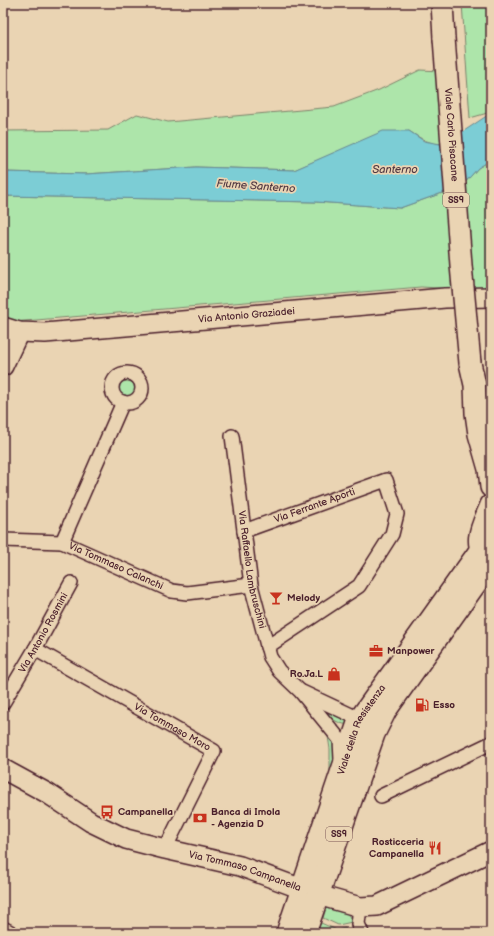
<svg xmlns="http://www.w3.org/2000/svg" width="494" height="936" font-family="'Balsamiq Sans',sans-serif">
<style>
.green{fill:#ade5aa;stroke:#7c826a}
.water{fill:#7ccdd5;stroke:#688791}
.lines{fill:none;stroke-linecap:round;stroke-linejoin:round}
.street-casing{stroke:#4a1f2b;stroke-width:16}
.secondary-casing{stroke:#4a1f2b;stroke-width:22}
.primary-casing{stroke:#4a1f2b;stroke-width:24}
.street{stroke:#ead4b3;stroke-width:13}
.secondary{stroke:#ead4b3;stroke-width:19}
.primary{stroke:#ead4b3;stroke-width:21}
.primary-bridge-casing{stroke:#4a1f2b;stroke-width:24;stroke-linecap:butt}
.primary-bridge{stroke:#ead4b3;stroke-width:21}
.labels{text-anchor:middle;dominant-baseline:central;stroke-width:3.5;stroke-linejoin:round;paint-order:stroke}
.shield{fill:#ead4b3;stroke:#7a5554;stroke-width:1}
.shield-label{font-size:9px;font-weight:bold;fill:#4a1f2b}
.street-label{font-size:10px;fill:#4a1f2b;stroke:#ead4b3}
.poi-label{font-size:10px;font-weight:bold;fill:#4a1f2b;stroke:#ead4b3;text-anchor:start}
.water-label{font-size:11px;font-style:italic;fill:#523944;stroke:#ead4b3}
</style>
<rect width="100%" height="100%" fill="#ead4b3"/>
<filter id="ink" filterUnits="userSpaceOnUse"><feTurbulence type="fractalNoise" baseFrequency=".025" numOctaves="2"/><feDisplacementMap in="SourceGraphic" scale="8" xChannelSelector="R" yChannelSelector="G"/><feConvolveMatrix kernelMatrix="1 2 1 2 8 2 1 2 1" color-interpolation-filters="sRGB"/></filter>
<g filter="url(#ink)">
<path class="green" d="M 462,3 L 491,3 L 491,112 L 470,118 Z
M 420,70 L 441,71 L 446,143 C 431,146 420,138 409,131 L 337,152 L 294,170 L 196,167 L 86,174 L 3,172 L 3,131 L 108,130 L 137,114 L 168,122 L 334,107 L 379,90 Z
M 491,160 L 491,299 L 456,289 L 421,287 L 13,322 L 3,318 L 3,196 L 316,202 L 400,208 L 462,186 L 478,168 Z
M118 390a9 9 0 1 1 18 0a9 9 0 1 1-18 0Z
M 311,700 L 351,723 L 350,725 C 333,724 322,711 311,700 Z
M 327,730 L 337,742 L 337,755 L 330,773 L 330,749 Z
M 326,908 L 348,914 L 352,922 L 338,925 L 323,918 Z
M 321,923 L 337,930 L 345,928 L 347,933 L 315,933 Z"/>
<path class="water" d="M 491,113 L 491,160 L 478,168 L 462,186 L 400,208 L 316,202 L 3,196 L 3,172 L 86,174 L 196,167 L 294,170 L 383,131 L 409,131 L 424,141 L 440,144 L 446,143 Z"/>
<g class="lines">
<g class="street-casing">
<g id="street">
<circle cx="127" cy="388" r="15"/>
<path id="s1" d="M 232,436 L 251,585 L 270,657 L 279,671 L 300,691 L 340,740 L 341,760"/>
<path id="s2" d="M 244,531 L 386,480 L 397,514 L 392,534 L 359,586 L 267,647"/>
<path id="s3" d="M 3,540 L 62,542 L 172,591 L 187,593 L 251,585"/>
<path d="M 62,542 L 123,402"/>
<path id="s4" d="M 35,649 L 214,751 L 165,849"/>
<path d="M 302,692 L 351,715 L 364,724"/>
<path id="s5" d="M 3,703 L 35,649 L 71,583"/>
<path d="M 381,796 L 491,743"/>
<path d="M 360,907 L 358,924 L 362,933"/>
<path d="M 3,928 L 12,933"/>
</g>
</g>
<g class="secondary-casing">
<g id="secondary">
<path id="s6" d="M 3,327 L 19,332 L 45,333 L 445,298 L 491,297"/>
<path d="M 3,366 L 19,332"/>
<path id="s7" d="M 3,769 L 47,793 L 91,822 L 126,839 L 165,849 L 240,866 L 318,895 L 360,907 L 377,906 L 491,851"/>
</g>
</g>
<g class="primary-casing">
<g id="primary">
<path d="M 442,3 L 444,38"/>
<path d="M 470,363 L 475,385 L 476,413 L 479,434 L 489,469 L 491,487"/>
<path d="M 489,559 C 470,544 484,523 491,505"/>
<path id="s8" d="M 287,933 L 359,720 L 481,549"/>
<path d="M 305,933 L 374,734 L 386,710 L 491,562"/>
</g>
</g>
<use href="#street" class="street"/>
<use href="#secondary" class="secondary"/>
<use href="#primary" class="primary"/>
<g class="primary-bridge-casing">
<g id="primary-bridge">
<path id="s9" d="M 444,38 L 461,265 L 470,363"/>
</g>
</g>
<use href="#primary-bridge" class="primary-bridge"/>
</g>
</g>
<defs>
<g id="bar-bare" transform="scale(1.08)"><path d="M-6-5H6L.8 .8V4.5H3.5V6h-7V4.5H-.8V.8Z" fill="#c8321e" stroke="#ead4b3" stroke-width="2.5" paint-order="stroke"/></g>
<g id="office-bare" transform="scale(1.08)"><path d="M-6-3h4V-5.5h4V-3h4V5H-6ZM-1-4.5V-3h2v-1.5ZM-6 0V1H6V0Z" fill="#c8321e" stroke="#ead4b3" stroke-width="2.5" paint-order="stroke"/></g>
<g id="shop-bare" transform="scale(1.08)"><path d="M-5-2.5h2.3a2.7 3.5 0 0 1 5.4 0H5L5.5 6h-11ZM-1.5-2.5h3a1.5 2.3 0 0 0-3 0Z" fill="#c8321e" stroke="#ead4b3" stroke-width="2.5" paint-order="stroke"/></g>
<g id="fuel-bare" transform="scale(1.08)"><path d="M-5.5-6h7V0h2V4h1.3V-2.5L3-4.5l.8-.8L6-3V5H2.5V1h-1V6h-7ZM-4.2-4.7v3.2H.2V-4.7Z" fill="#c8321e" stroke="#ead4b3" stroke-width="2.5" paint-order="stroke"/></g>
<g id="bus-bare" transform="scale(1.08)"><path d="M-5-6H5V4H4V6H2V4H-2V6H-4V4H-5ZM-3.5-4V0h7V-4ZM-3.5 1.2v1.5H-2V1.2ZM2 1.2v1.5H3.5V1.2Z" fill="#c8321e" stroke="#ead4b3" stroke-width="2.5" paint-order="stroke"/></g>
<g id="bank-bare" transform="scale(1.08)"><path d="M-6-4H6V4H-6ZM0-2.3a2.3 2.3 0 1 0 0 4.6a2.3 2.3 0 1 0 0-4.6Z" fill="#c8321e" stroke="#ead4b3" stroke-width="2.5" paint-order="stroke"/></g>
<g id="restaurant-bare" transform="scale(1.08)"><path d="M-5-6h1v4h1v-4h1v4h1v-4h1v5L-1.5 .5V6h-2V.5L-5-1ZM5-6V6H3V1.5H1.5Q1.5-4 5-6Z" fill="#c8321e" stroke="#ead4b3" stroke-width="2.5" paint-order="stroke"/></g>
</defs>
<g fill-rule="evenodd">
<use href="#bar-bare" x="276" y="598"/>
<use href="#office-bare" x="376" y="651"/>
<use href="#shop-bare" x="334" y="674"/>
<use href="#fuel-bare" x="422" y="705"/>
<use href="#bus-bare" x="107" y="812"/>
<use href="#bank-bare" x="200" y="818"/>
<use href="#restaurant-bare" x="435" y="848"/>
</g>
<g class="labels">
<g class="shield">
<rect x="443" y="193" width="26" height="14" rx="3"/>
<rect x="326" y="827" width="26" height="14" rx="3"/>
</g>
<g class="shield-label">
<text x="456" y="200">SS9</text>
<text x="339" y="834">SS9</text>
</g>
<g class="street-label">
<text stroke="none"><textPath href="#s9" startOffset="97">Viale Carlo Pisacane</textPath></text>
<text stroke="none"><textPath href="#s6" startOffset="245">Via Antonio Graziadei</textPath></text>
<text stroke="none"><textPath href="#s2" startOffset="75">Via Ferrante Aporti</textPath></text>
<text stroke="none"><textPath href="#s3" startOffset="118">Via Tommaso Calanchi</textPath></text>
<text stroke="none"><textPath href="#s1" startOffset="135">Via Raffaello Lambruschini</textPath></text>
<text stroke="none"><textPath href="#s5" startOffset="81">Via Antonio Rosmini</textPath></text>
<text stroke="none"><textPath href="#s4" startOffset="158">Via Tommaso Moro</textPath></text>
<text stroke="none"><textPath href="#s8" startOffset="217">Viale della Resistenza</textPath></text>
<text stroke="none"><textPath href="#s7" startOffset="265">Via Tommaso Campanella</textPath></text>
</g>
<g class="poi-label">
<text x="287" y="598">Melody</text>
<text x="387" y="651">Manpower</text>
<text x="323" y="674" text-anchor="end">Ro.Ja.L</text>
<text x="433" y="705">Esso</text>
<text x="118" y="812">Campanella</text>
<text x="211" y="812">Banca di Imola<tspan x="211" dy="12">- Agenzia D</tspan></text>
<text x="424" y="842" text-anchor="end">Rosticceria<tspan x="424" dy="12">Campanella</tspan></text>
</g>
<g class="water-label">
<text x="395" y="169">Santerno</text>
<text transform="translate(256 186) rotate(4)">Fiume Santerno</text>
</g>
</g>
<rect width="494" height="936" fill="none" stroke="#ead4b3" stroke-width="16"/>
<rect x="8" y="8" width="478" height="920" fill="none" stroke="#4a1f2b" stroke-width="1.5" filter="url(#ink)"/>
</svg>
